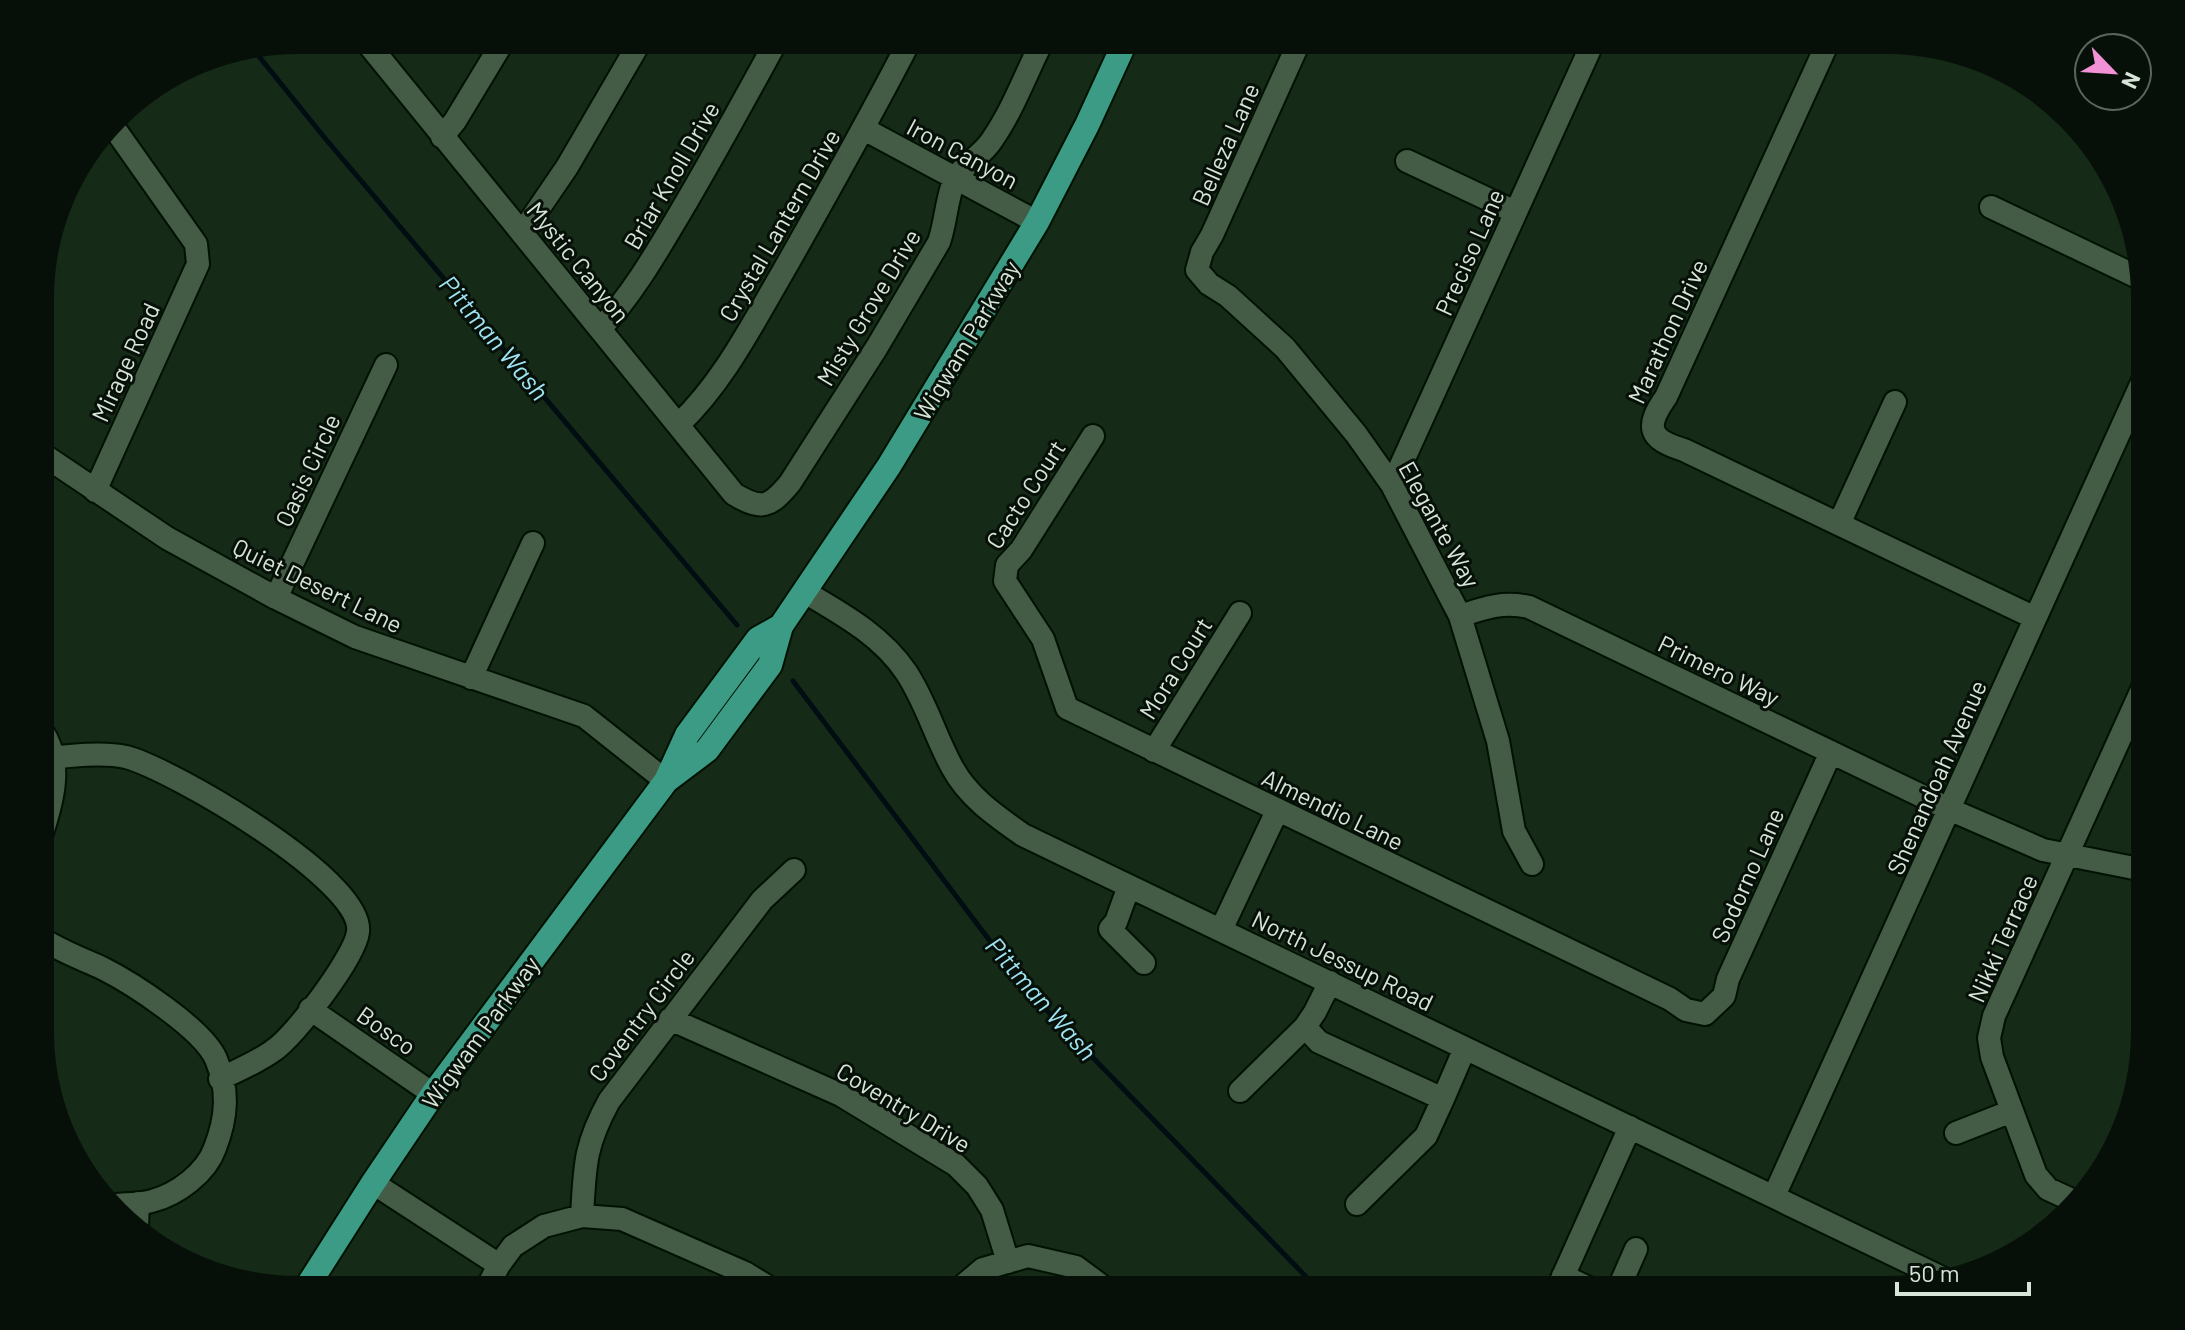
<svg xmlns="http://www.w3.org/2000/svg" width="2185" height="1330" font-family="Barlow,sans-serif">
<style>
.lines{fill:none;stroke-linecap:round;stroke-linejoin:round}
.stream{stroke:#000e13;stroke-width:5}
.minor-casing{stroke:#011203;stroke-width:26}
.major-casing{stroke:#011203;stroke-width:28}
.minor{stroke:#445b46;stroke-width:22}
.major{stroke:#3c9b85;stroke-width:24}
.labels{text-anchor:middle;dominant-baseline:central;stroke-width:6;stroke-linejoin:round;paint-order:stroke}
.street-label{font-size:24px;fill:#d7e5d8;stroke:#071008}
.water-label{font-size:26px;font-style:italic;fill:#9fe4f4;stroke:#071008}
</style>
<rect width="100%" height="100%" fill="#152a17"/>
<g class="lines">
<path class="stream" d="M 253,49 L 324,137 L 737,625
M 793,681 L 1028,991 L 1319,1290"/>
<g class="minor-casing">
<path id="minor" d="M 365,40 L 734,494 C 762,511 770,507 790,483 L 877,347 L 939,242 C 946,222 946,201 954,181 C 962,165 982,156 992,140 C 1013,110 1026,73 1043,40
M 1300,40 L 1212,235 L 1202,252 L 1197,270 L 1209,284 L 1228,296 L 1285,348 L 1356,434 L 1392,485 L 1460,616 L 1498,741 L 1514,831 L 1532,864
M 1829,40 L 1666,397 C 1645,427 1648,439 1684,450 L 2035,618
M 864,129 L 1037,222
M 442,137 L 455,121 L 504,40
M 1407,161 L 1515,212
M 1991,207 L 2144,280
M 522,233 L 567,167 L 641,40
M 600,329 C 630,297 652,260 674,223 C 710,163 743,102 777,40
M 678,425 C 723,383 753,323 784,270 C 827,194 870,118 910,40
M 1093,436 L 1021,550 L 1007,565 L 1005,581 L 1043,639 L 1067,708 L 1670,999 L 1686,1010 L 1705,1014 L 1724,996 L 1728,979 L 1831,752
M 42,454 L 167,538 L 276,598 L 355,637 L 584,716 L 666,781
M 1392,485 L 1594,40
M 95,491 L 198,264 L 196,244 L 112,125
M 1839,524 L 1895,402
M 805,592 C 842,614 881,635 906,672 C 926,702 935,736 952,767 C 968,797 996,816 1023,835 L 1942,1278
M 276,598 L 386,365
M 1460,616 C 1484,608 1503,601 1529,607 L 1951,810 L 2043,850 L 2144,870
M 471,678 L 533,543
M 42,731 C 63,762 53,800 42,833
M 1154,751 L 1240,613
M 52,757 C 76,756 102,752 126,757 C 172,769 365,881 358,932 C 355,957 295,1036 274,1050 C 258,1062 238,1070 220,1079
M 1129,886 L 1116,922 L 1110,929 L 1144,963
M 1221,930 L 1277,811
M 42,939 C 61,951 82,959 102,968 C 132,983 203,1029 216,1059 C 229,1090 227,1117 215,1148 C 206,1173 178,1194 152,1201 C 141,1204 127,1204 116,1205
M 310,1009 L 433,1094
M 670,1019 L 841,1095 L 956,1165 L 977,1186 L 992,1210 L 1008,1262
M 1305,1027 L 1319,1042 L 1443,1099 L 1465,1048
M 1240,1091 L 1305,1027 L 1315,1012 L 1330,982
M 1956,1133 L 2012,1111
M 373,1183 L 499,1265
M 1774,1196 L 2144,378
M 2074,1201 L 2048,1189 L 2036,1175 L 1992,1057 L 1989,1038 L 1994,1016 L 2144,685
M 1357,1204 L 1426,1136 L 1443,1099
M 582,1216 C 585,1166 584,1147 609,1101 L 762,900 L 794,870
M 137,1227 L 138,1203
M 1563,1276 L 1593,1290
M 486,1290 L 499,1265 L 513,1246 L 544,1226 L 582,1216 L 622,1219 L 745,1273 L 773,1290
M 958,1290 L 983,1269 L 1028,1256 L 1076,1267 L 1107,1290
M 1557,1290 L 1630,1127
M 1618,1290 L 1636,1249"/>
</g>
<g class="major-casing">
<path id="major" d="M 666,781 L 707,750 L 770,665 L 781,626 L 889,466 L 1037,222 L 1087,125 L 1126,40
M 305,1290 L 373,1183 L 433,1094 L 666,781 L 687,735 L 758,639 L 781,626"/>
</g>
<use href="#minor" class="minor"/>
<use href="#major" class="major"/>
</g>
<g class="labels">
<g class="street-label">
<text transform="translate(1225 144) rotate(-66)">Belleza Lane</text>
<text transform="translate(963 153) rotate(28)">Iron Canyon</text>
<text transform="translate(671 175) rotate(-60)">Briar Knoll Drive</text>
<text transform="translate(779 225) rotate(-60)">Crystal Lantern Drive</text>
<text transform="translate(1469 252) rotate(-66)">Preciso Lane</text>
<text transform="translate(579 262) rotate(51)">Mystic Canyon</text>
<text transform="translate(868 307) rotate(-59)">Misty Grove Drive</text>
<text transform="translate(1667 331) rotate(-65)">Marathon Drive</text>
<text transform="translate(966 340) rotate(-59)">Wigwam Parkway</text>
<text transform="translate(125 362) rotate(-65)">Mirage Road</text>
<text transform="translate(307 470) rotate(-65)">Oasis Circle</text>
<text transform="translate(1025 494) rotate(-57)">Cacto Court</text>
<text transform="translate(1440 524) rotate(61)">Elegante Way</text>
<text transform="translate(318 585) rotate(26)">Quiet Desert Lane</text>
<text transform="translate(1175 668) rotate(-58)">Mora Court</text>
<text transform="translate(1719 670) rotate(26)">Primero Way</text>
<text transform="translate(1936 777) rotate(-66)">Shenandoah Avenue</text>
<text transform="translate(1333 809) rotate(26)">Almendio Lane</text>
<text transform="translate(1747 875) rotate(-66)">Sodorno Lane</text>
<text transform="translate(2002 938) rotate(-66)">Nikki Terrace</text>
<text transform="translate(1343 960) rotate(26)">North Jessup Road</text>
<text transform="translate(641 1015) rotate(-53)">Coventry Circle</text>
<text transform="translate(387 1030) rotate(35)">Bosco</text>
<text transform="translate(480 1032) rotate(-54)">Wigwam Parkway</text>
<text transform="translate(904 1107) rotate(31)">Coventry Drive</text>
</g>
<g class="water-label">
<text transform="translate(495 337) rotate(50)">Pittman Wash</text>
<text transform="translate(1042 998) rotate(49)">Pittman Wash</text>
</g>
</g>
<path d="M0 0H2185V1330H0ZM298 54H1887A244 244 0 0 1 2131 298V1032A244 244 0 0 1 1887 1276H298A244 244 0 0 1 54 1032V298A244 244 0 0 1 298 54Z" fill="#071008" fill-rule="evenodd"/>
<g transform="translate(2113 72) rotate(115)"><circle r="38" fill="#071008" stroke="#5a655b" stroke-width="2"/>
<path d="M0-6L14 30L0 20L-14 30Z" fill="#f391d6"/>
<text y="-12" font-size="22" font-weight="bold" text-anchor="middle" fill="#d7e5d8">N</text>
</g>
<path d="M1897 1282v12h132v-12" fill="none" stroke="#d7e5d8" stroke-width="4"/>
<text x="1909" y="1282" font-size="24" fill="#d7e5d8" stroke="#071008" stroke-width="6" paint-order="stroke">50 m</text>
</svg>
